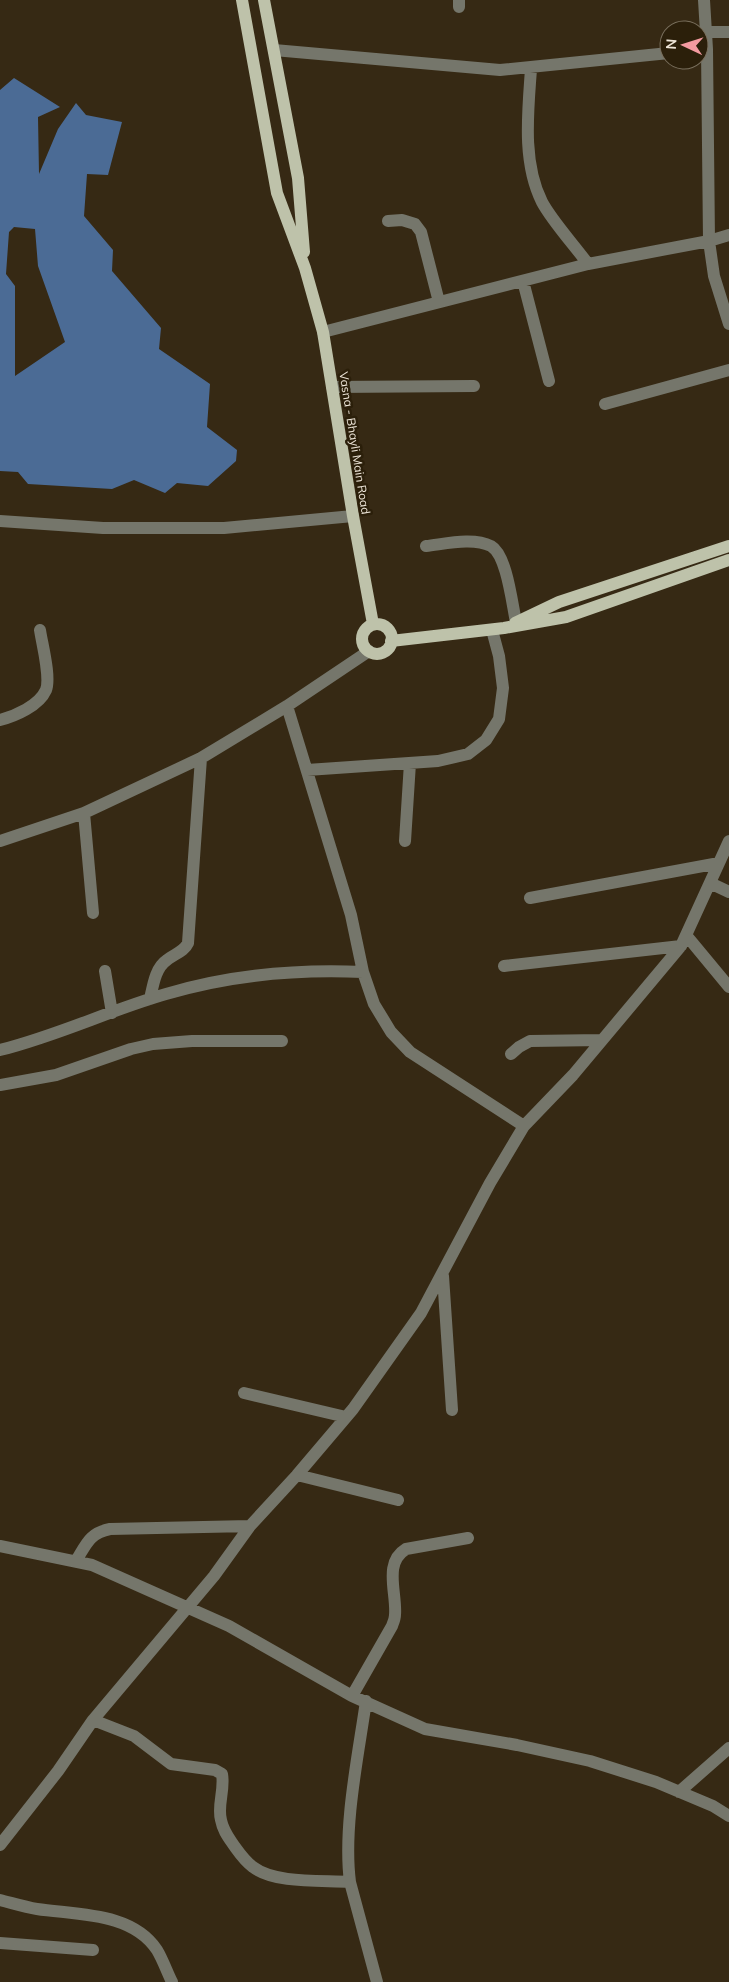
<svg xmlns="http://www.w3.org/2000/svg" width="729" height="1982" font-family="Mulish,sans-serif">
<style>
.water{fill:#4b6b95;fill-rule:evenodd}
.lines{fill:none;stroke-linecap:round;stroke-linejoin:round}
.minor{stroke:#75766b;stroke-width:12}
.major{stroke:#bec2aa;stroke-width:12}
.labels{text-anchor:middle;dominant-baseline:central;stroke-width:5;stroke-linejoin:round;paint-order:stroke}
.street-label{font-size:12px;fill:#eee6d9;stroke:#2b1f0a}
</style>
<rect width="100%" height="100%" fill="#362914"/>
<path class="water" d="M 14,78 L 60,107 L 38,117 L 39,174 L 58,129 L 76,103 L 86,115 L 122,122 L 108,175 L 87,174 L 84,216 L 113,250 L 112,271 L 161,328 L 159,349 L 210,384 L 207,427 L 237,450 L 236,461 L 208,486 L 177,483 L 165,493 L 134,480 L 112,489 L 28,484 L 18,472 L 0,471 L 0,90 ZM 14,227 L 35,229 L 38,266 L 65,342 L 15,376 L 15,286 L 6,274 L 9,232 Z"/>
<g class="lines">
<path class="minor" d="M 704,0 L 707,49 L 709,241 L 729,235
M 459,7 L 459,0
M 706,32 L 729,32
M 274,50 L 500,70 L 669,53
M 531,69 C 528,112 522,162 542,202 C 552,221 575,246 588,264
M 388,221 L 402,220 L 415,224 L 421,232 L 439,302
M 523,281 L 549,381
M 323,332 L 588,264 L 709,241 L 714,276 L 729,324
M 332,387 L 474,386
M 605,404 L 729,370
M 0,521 L 103,528 L 224,528 L 353,516
M 426,546 C 445,544 473,537 491,546 C 507,555 512,604 516,622
M 287,706 L 351,915 L 363,972 L 374,1004 L 391,1032 L 410,1052 L 524,1126
M 0,720 C 15,716 39,706 46,690 C 51,677 42,644 40,630
M 307,770 L 438,761 L 468,754 L 486,740 L 499,719 L 503,688 L 499,656 L 492,630
M 84,813 L 93,913
M 0,841 L 84,813 L 201,758 L 287,706 L 369,651
M 405,841 L 410,763
M 710,883 L 729,892
M 530,898 L 719,863
M 686,935 L 729,987
M 504,966 L 681,946
M 105,971 L 112,1013
M 150,999 C 153,986 155,968 167,960 C 174,954 184,952 188,943 L 201,758
M 0,1050 C 57,1036 110,1010 166,994 C 230,975 296,969 363,972
M 511,1054 L 519,1047 L 530,1041 L 602,1040
M 0,1085 L 56,1075 L 131,1049 L 153,1044 L 192,1041 L 282,1041
M 443,1276 L 452,1410
M 244,1393 L 346,1417
M 297,1475 L 398,1500
M 0,1546 L 92,1565 L 229,1626 L 352,1696 L 425,1729 L 517,1745 L 590,1761 L 656,1782 L 713,1806 L 729,1816
M 76,1561 C 86,1545 89,1533 110,1529 L 250,1526
M 352,1696 L 392,1626 C 393,1623 395,1619 395,1615 C 397,1593 383,1563 406,1549 L 468,1538
M 366,1701 C 358,1757 343,1827 350,1882 L 377,1982
M 93,1720 L 134,1736 L 171,1764 L 215,1770 L 222,1774 C 225,1790 217,1805 221,1820 C 223,1831 229,1838 235,1847 C 240,1854 246,1862 253,1867 C 275,1884 323,1880 350,1882
M 679,1792 L 729,1748
M 0,1845 L 58,1771 L 93,1720 L 214,1576 L 250,1526 L 297,1475 L 353,1409 L 421,1313 L 490,1183 L 524,1126 L 573,1075 L 681,946 L 729,841
M 0,1900 C 12,1903 25,1907 37,1909 C 77,1915 132,1912 157,1950 C 163,1960 167,1972 172,1982
M 0,1943 L 93,1950"/>
<path class="major" d="M 242,0 L 277,193 L 305,268 L 323,332 L 353,516 L 373,624
M 264,0 L 298,178 L 304,252
M 515,623 L 559,602 L 729,546
M362 639a15 15 0 1 1 30 0a15 15 0 1 1-30 0Z
M 391,641 L 504,628 L 566,617 L 729,560"/>
</g>
<g class="labels">
<g class="street-label">
<text transform="translate(355 443) rotate(81)">Vasna - Bhayli Main Road</text>
</g>
</g>
<g transform="translate(684 45) rotate(274)"><circle r="24" fill="#2b1f0a" stroke="#796f5d"/>
<path d="M0-4L9 19L0 12L-9 19Z" fill="#f49aa0"/>
<text y="-8" font-size="14" font-weight="bold" text-anchor="middle" fill="#eee6d9">N</text>
</g>
</svg>
